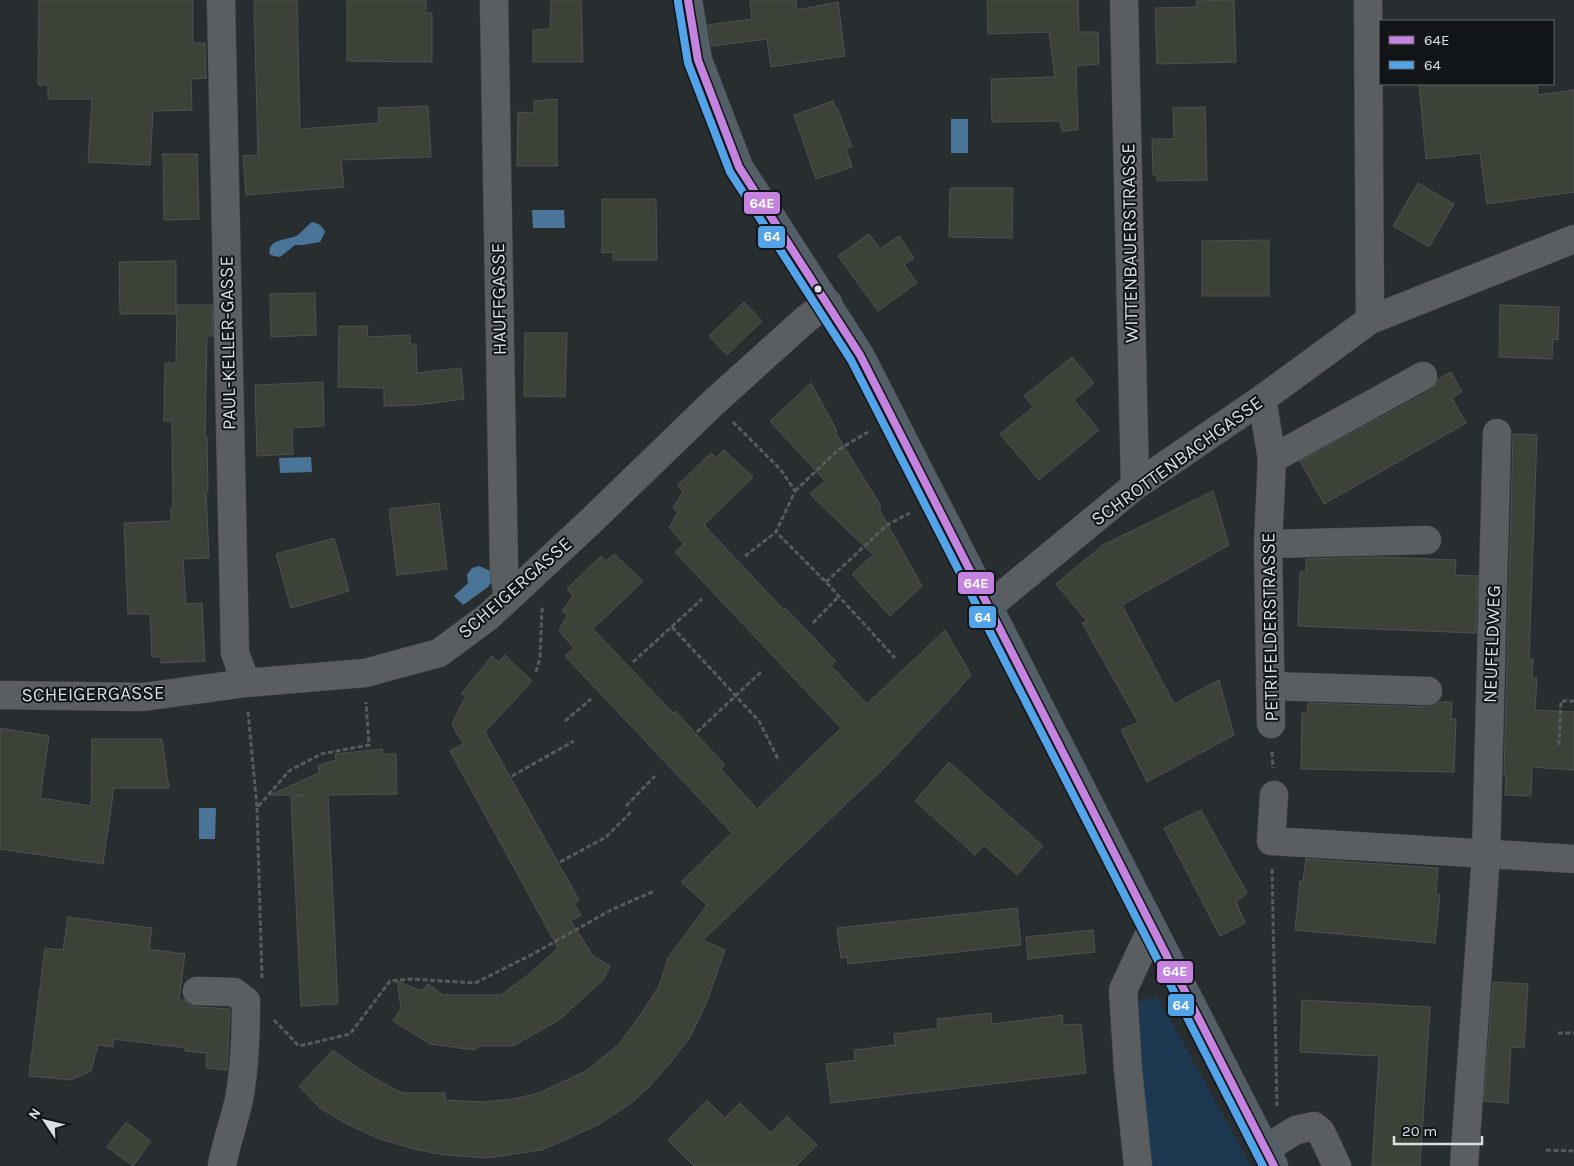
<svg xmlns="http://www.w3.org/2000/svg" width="1574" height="1166" font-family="Karla,sans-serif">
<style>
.green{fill:#1d3951}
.water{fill:#4b7499}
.building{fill:#3d4239;stroke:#4e5150}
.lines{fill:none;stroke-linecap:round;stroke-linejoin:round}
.minor-casing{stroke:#464a4d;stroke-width:29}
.major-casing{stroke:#464a4d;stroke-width:29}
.path{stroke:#585b5d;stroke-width:3;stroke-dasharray:5 2.5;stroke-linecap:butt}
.minor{stroke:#5a5e60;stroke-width:28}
.major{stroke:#535e66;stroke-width:28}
.bus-1-casing{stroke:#111518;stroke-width:11}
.bus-2-casing{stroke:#111518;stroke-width:11}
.bus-1{stroke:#c483df;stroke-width:8}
.bus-2{stroke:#53a3e8;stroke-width:8}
.bus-dot{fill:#dadfe4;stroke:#111518;stroke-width:2}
.labels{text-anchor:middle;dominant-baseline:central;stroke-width:4;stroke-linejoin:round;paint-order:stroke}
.street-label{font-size:19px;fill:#dadfe4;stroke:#111518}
.line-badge{stroke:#111518;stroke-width:2}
.badge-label{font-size:14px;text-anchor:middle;font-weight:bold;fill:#fff}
</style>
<rect width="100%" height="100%" fill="#282d30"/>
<path class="green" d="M 1157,996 L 1251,1166 L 1151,1166 L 1129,1004 Z"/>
<path class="water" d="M 951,119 L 968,119 L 968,153 L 951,153 Z
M 532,210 L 564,210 L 565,228 L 533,228 Z
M 312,222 C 318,223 323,226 325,232 L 320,242 L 303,245 L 295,245 L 280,257 L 270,255 C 266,239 287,240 296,236 C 302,233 306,226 312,222 Z
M 311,457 L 312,472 L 280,473 L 279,458 Z
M 479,566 L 491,571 L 493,579 L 488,587 L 463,605 L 454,596 L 468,583 L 467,575 L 472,568 Z
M 199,808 L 216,808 L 215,839 L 199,839 Z"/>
<path class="building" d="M 39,0 L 193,0 L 193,43 L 205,43 L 206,78 L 191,79 L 192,110 L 153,111 L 150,165 L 88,162 L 92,99 L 48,99 L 48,85 L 38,85 Z
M 254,0 L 297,0 L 300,129 L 379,123 L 378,108 L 428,106 L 431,157 L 341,160 L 344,187 L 246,195 L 243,156 L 258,155 Z
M 347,0 L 426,0 L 426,13 L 432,13 L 432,62 L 347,61 Z
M 551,0 L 581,0 L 583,62 L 533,62 L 533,30 L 550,29 Z
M 750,0 L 796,0 L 797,10 L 838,2 L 845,56 L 771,67 L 767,39 L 712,46 L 708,25 L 752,19 Z
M 987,0 L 1078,0 L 1079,32 L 1098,32 L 1099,64 L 1076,66 L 1078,130 L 1062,131 L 1060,121 L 992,122 L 991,79 L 1055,77 L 1049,32 L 988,34 Z
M 1234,0 L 1236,62 L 1157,64 L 1155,8 L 1197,7 L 1196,1 Z
M 1419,84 L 1537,84 L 1538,95 L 1574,90 L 1574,192 L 1487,204 L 1480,153 L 1426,159 Z
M 557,99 L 557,166 L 517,166 L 518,112 L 534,113 L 534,101 Z
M 833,101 L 835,108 L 837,107 L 852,147 L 846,149 L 852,167 L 816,179 L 794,115 Z
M 1205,107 L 1207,180 L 1157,181 L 1157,176 L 1153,175 L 1152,139 L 1174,139 L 1173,108 Z
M 163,154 L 197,154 L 199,219 L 164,220 Z
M 1418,183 L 1454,204 L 1429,247 L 1393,226 Z
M 950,188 L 1013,188 L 1012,238 L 949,237 Z
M 602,199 L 656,199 L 657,260 L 613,260 L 613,252 L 602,253 Z
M 869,234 L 880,249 L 899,236 L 914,258 L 904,265 L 917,283 L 878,311 L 838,256 Z
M 1269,240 L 1269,296 L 1202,296 L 1202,241 Z
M 176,261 L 176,314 L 120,314 L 119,262 Z
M 315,293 L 316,335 L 271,337 L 270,294 Z
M 744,302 L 762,321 L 727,355 L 709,336 Z
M 177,305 L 212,305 L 213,336 L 207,336 L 205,437 L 207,437 L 208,491 L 206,491 L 209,558 L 183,559 L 186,604 L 202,603 L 205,661 L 161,663 L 161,657 L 152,657 L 150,614 L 128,614 L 124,523 L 171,521 L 171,508 L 173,508 L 172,421 L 164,421 L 165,363 L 176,363 Z
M 1500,305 L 1559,307 L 1558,340 L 1553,339 L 1552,359 L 1499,357 Z
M 339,326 L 368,326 L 367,337 L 410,335 L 410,344 L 416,344 L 417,373 L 461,368 L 464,399 L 418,405 L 384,406 L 384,388 L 338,387 Z
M 525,333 L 567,333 L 565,397 L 524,396 Z
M 1072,357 L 1094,383 L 1074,400 L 1099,430 L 1039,480 L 1000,434 L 1033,407 L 1024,396 Z
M 1451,372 L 1462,392 L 1452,398 L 1466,423 L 1324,504 L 1300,461 L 1431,390 L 1436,384 L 1438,379 Z
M 323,382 L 324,426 L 292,428 L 293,454 L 257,456 L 255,385 Z
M 811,383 L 837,431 L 835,432 L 881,506 L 879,509 L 922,586 L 890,616 L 852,574 L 873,555 L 810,494 L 825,481 L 770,421 Z
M 1513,434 L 1537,435 L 1529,659 L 1533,659 L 1532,678 L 1537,678 L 1535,710 L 1574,712 L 1574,770 L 1532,767 L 1531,796 L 1505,795 L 1506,775 L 1504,775 Z
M 724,450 L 753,477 L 704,525 L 783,609 L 785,608 L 836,661 L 831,666 L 867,704 L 945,630 L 971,675 L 951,698 L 883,769 L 703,940 L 725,950 L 706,1004 L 690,1037 L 669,1064 L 649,1087 L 630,1104 L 598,1125 L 542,1150 L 487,1158 L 445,1155 L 418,1150 L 380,1139 L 349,1125 L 321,1109 L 299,1086 L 333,1050 L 365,1073 L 398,1091 L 406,1093 L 445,1093 L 445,1100 L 483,1102 L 513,1099 L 539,1093 L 586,1071 L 619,1044 L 645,1008 L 659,986 L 668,958 L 707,905 L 681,882 L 732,833 L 565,656 L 574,648 L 559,631 L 567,615 L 562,611 L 573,595 L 567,589 L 601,556 L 606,561 L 614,554 L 643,581 L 593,629 L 673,713 L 675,711 L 725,765 L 721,769 L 757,809 L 841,728 L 675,552 L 684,544 L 669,527 L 678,512 L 673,508 L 683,492 L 678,485 L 711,453 L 716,458 Z
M 1213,491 L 1229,545 L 1122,605 L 1174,704 L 1219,680 L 1234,735 L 1147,782 L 1121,730 L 1138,722 L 1082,623 L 1087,621 L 1056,584 L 1103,545 Z
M 439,503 L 447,569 L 397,575 L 389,509 Z
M 334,538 L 349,591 L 291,608 L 276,554 Z
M 1377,557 L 1456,560 L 1455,575 L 1478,576 L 1476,633 L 1298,626 L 1300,572 L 1306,572 L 1306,559 Z
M 505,655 L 532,681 L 485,732 L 579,900 L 574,903 L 581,915 L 571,921 L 593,956 L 610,966 L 603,980 L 559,1020 L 513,1046 L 478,1046 L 475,1050 L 430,1044 L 393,1021 L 401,1008 L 397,981 L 422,991 L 428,984 L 443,995 L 501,995 L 528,975 L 558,948 L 450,751 L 463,744 L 452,724 L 466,696 L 461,694 L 492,656 L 499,662 Z
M 1439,702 L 1452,702 L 1451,719 L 1456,719 L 1454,772 L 1301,769 L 1302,713 L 1307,713 L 1308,703 L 1428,707 L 1435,705 Z
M 0,728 L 49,736 L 40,798 L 91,806 L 92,739 L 162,739 L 169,788 L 114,788 L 103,864 L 0,849 Z
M 382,749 L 383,754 L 396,754 L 397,794 L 328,795 L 338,1004 L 301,1006 L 291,797 L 304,795 L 270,795 L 319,773 L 318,766 L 336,760 L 335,754 Z
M 949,762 L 1043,846 L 1017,875 L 984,845 L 975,855 L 915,801 Z
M 1201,810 L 1247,893 L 1236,902 L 1245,923 L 1220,936 L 1164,828 Z
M 1306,859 L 1438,868 L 1436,895 L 1440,895 L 1435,943 L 1295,930 L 1300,881 L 1303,881 Z
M 1017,908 L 1021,945 L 848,964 L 847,957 L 841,958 L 837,928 Z
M 68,917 L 152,928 L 149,949 L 185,954 L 179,1000 L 185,1000 L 189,1005 L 197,1007 L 230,1009 L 227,1070 L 206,1068 L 207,1053 L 185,1051 L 186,1048 L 114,1039 L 113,1047 L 98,1045 L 91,1071 L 71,1080 L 29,1076 L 45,948 L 63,950 Z
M 1093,930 L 1095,952 L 1028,959 L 1026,937 Z
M 1493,982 L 1528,984 L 1524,1048 L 1511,1047 L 1508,1103 L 1484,1101 Z
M 1302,1000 L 1430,1007 L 1420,1166 L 1372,1166 L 1379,1056 L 1300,1052 Z
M 991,1013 L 992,1024 L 1062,1015 L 1063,1025 L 1081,1024 L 1086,1073 L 831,1103 L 826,1064 L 855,1060 L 854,1050 L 895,1045 L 894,1034 L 938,1028 L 937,1019 Z
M 707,1100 L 725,1118 L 740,1103 L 771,1133 L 787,1116 L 817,1145 L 796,1166 L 694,1166 L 668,1140 Z
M 126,1122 L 151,1141 L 133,1166 L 107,1147 Z"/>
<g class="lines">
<g class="minor-casing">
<path id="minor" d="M 221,0 L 235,653 L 246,683
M 494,0 L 504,572 L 508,598
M 1124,0 L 1135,486
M 1368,0 L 1370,320
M 1262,399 L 1272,459 L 1268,544 L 1271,724
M 1272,459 L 1423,376
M 1268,544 L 1427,540
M 988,607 L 1135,486 L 1262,399 L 1370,320 L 1574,239
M 1270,686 L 1428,691
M 0,695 L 143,697 L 246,683 L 365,673 L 439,653 L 489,616 L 592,520 L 713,403 L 806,319 L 828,303
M 1274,795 L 1271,841 L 1574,859
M 197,991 L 234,992 L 246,1001 C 246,1032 245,1063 240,1094 C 236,1118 226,1141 222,1166
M 1265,1149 L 1296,1130 L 1314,1126 L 1321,1132 L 1337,1166
M 1138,1166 L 1128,1070 L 1123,990 L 1152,928
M 1464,1166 L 1486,855 L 1497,433"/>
</g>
<g class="major-casing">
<path id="major" d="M 688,0 L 698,60 L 739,167 L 860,355 L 1274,1166"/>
</g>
<path class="path" d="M 733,422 L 781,470 L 795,491 L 776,532 L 826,582 L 895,658
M 795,491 L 838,450 L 868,432
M 745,556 L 776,532
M 826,582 L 887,525 L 910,513
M 813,623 L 838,597
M 672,627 L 759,721 L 779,761
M 633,662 L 702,599
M 536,672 L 540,657 L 542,610 L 543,608
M 248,712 L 257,807
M 565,721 L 591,699
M 697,732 L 762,671
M 1559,745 L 1561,701 L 1574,701
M 1272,752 L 1273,768
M 512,776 L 574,741
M 626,806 L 655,776
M 560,862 L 606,837 L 632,811
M 1272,869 L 1277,1106
M 262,978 L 257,808 L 289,771 L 321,754 L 369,745 L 366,702
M 274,1020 L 299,1046 L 350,1034 L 390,981 L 410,979 L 475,983 L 531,955 L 611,910 L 654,891
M 1558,1033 L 1574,1033
M 1546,1150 L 1574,1151"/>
<use href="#minor" class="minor"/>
<use href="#major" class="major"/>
<g class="bus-1-casing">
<path id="bus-1" d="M 688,0 L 698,60 L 739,167 L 860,355 L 1274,1166"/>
</g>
<g class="bus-2-casing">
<path id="bus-2" d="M 678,2 L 688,63 L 730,172 L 851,360 L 1263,1166"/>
</g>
<use href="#bus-1" class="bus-1"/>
<use href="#bus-2" class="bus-2"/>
</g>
<circle class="bus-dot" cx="818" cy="289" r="4.5"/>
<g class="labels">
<g class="street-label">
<text transform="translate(1130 243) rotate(-91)">WITTENBAUERSTRASSE</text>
<text transform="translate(499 299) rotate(-91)">HAUFFGASSE</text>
<text transform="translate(228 343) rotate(-91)">PAUL-KELLER-GASSE</text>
<text transform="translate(1177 461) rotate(-36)">SCHROTTENBACHGASSE</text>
<text transform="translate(515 588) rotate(-41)">SCHEIGERGASSE</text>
<text transform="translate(1270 627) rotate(-91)">PETRIFELDERSTRASSE</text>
<text transform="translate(1492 644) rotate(-88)">NEUFELDWEG</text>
<text transform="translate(93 694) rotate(-1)">SCHEIGERGASSE</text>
</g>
</g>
<g class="line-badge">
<rect x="743" y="191" width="38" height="24" rx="5" fill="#c483df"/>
<rect x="757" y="225" width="29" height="24" rx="5" fill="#53a3e8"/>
<rect x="957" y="571" width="38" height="24" rx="5" fill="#c483df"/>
<rect x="968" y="605" width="29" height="24" rx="5" fill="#53a3e8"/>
<rect x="1156" y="960" width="38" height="24" rx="5" fill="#c483df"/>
<rect x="1167" y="993" width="28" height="24" rx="5" fill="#53a3e8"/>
</g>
<g class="badge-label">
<text x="762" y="208">64E</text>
<text x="772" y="241">64</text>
<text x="976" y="588">64E</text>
<text x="983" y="622">64</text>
<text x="1175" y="976">64E</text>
<text x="1181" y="1010">64</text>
</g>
<rect x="1379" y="20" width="175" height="65" fill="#111518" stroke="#61666a"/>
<rect x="1389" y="36" width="25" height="8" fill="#c483df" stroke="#61666a"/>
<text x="1424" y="45" font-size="15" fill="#dadfe4">64E</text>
<rect x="1389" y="61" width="25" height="8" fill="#53a3e8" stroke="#61666a"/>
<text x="1424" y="70" font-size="15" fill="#dadfe4">64</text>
<g transform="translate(45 1121) rotate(305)" stroke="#111518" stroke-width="4" paint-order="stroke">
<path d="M0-4L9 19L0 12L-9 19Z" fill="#dadfe4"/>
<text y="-8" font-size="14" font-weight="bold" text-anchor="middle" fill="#dadfe4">N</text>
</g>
<path d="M1394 1136v8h88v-8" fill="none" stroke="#dadfe4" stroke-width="2.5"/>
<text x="1402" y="1136" font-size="15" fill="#dadfe4" stroke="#111518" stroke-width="4" paint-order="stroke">20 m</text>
</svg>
